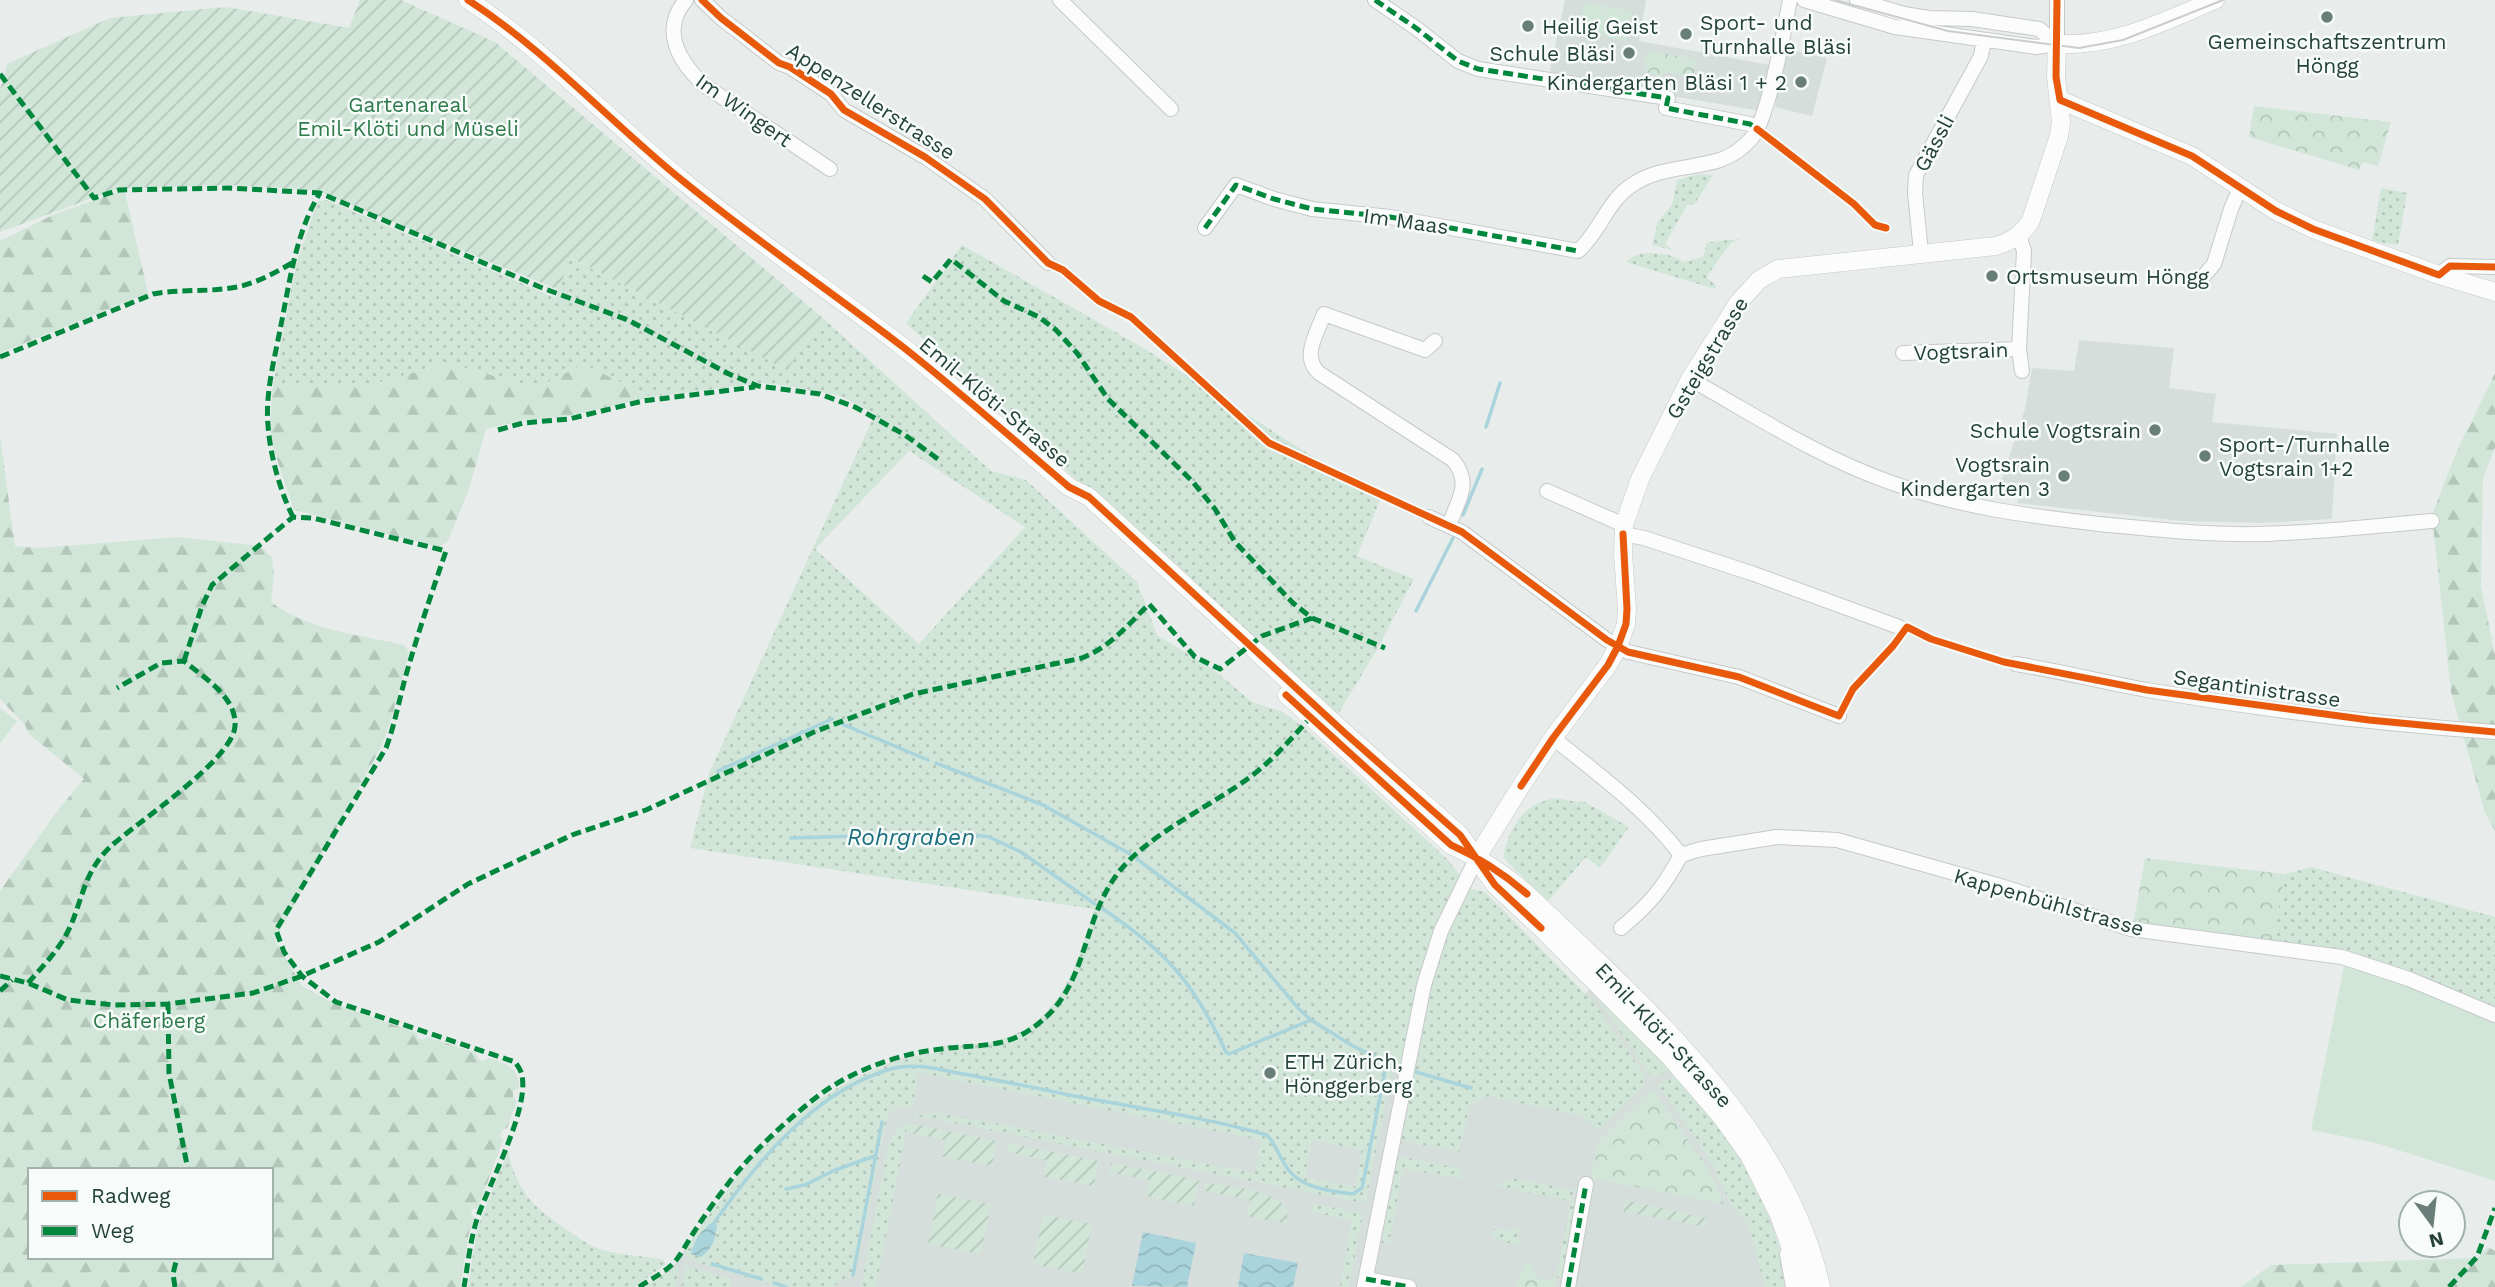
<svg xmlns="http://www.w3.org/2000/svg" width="2495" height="1287" font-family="'Work Sans',sans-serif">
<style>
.built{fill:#d6dedb}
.grass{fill:url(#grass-dots);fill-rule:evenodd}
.forest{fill:url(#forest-firs);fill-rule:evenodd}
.park{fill:url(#park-crowns)}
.garden{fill:url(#garden-furrows)}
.pitch{fill:#d1e6d8}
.water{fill:url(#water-waves)}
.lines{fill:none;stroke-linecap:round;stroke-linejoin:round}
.stream{stroke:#a9d4db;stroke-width:3.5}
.minor-casing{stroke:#c5cac8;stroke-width:16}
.tertiary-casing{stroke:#c5cac8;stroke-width:19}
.minor{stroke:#fcfcfc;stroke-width:14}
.tertiary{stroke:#fcfcfc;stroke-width:18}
.tram{stroke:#c9cdcc;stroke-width:2}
.quiet{stroke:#00873e;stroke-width:5;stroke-dasharray:10 5;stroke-linecap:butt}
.cycleway-casing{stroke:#f7fbf9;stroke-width:11}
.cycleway{stroke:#e8590c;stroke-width:7}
.poi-dot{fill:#697e78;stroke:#f7fbf9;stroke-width:2.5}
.labels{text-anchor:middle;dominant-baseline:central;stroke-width:5;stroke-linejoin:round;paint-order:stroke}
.poi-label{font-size:21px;fill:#24423a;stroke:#f7fbf9;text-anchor:start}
.street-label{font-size:21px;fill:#24423a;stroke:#f7fbf9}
.park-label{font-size:21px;fill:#2d7a4b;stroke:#f7fbf9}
.water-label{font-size:23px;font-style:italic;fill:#1c6f80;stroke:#f7fbf9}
</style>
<defs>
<pattern id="grass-dots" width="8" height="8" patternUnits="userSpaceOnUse" patternTransform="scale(1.75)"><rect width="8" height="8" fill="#d1e6d8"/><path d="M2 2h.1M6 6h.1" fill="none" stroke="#b3c6ba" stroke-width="1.8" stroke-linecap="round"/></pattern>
<pattern id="forest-firs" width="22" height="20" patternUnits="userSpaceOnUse" patternTransform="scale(1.75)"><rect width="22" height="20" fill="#d1e6d8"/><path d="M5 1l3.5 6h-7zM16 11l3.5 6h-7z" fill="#b3c6ba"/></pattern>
<pattern id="park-crowns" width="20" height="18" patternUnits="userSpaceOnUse" patternTransform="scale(1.75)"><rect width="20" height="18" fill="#d1e6d8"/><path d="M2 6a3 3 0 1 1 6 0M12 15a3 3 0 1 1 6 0" fill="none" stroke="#b3c6ba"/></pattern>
<pattern id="garden-furrows" width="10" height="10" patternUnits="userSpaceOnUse" patternTransform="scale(1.75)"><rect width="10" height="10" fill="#d1e6d8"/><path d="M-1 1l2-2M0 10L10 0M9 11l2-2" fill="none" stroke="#b3c6ba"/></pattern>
<pattern id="water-waves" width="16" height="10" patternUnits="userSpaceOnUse" patternTransform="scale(1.75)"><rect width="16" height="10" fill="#a9d4db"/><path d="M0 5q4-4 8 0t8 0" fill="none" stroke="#91b7bd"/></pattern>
</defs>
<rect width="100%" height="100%" fill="#e8edeb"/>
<path class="built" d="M 1565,0 L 1646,0 L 1639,41 L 1770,65 L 1760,111 L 1549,75 Z
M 1787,49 L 1827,58 L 1812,116 L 1775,107 Z
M 2079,340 L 2174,348 L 2169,388 L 2216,394 L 2212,422 L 2337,434 L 2332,519 L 2260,523 L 2182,521 L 2017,503 L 2019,494 L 2000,484 L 2025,409 L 2032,368 L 2074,371 Z
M 1447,859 L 1471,889 L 1485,892 L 1585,994 L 1591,987 L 1676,1075 L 1770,1217 L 1792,1287 L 643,1287 L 670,1270 L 739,1174 L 760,1150 L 810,1107 L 852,1079 L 900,1059 L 921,1055 L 982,1049 Z"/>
<path class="grass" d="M 1698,174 L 1713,175 L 1694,205 L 1687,205 L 1665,244 L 1673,250 L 1652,245 L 1658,221 L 1672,205 L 1677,180 Z
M 2381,188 L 2407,193 L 2398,245 L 2372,241 Z
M 327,200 L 556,298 L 569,257 L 786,369 L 824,319 L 991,471 L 1026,480 L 1137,582 L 1157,635 L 1214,670 L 1252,702 L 1283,712 L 1308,731 L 1447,859 L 1471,889 L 1485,892 L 1595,1004 L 1646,1077 L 1644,1085 L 1598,1130 L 1582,1116 L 1487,1096 L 1469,1107 L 1459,1152 L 1399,1140 L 1412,1075 L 1392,1069 L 1366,1202 L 1354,1201 L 907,1114 L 940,1113 L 1255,1173 L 1261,1140 L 919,1073 L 912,1107 L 897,1107 L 888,1114 L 854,1278 L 853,1275 L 850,1275 L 833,1287 L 777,1287 L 691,1260 L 686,1255 L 685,1249 C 754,1151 815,1072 940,1052 L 939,1046 C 959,1045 979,1045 998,1040 C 1060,1025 1078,963 1094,909 L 690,848 L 709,773 L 875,414 L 841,396 L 795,387 L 761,383 L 651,397 L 583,364 L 537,388 L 448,363 L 363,387 L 273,385 L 296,264 L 318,201 ZM 909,451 L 1025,527 L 919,644 L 815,549 ZM 1312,1140 L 1362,1150 L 1356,1187 L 1305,1178 Z
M 1742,238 L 1731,243 L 1706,277 L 1716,285 L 1715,289 L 1626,262 C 1638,248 1670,252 1684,262 L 1702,257 L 1705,252 L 1706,243 C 1718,240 1729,241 1742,238 Z
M 962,245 L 1142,347 L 1380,500 L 1357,556 L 1414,579 L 1376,651 L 1335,719 L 906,323 Z
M 1556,798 L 1576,802 L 1583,801 L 1629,827 L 1600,868 L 1586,857 L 1547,902 L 1503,857 C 1510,826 1523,803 1556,798 Z
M 2311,867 L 2495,917 L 2495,1011 L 2427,982 L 2272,944 L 2285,874 Z
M 1591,989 L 1671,1069 L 1654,1078 L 1650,1075 Z
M 1676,1075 L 1737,1151 L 1760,1192 L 1782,1255 L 1788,1287 L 1765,1287 L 1748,1223 L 1733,1209 L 1710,1159 L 1658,1085 Z
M 908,1123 L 876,1287 L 861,1287 L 888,1145 C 893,1136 897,1126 908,1123 Z
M 508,1151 C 517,1193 535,1208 569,1231 C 580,1239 590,1246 602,1250 C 622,1255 642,1256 662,1259 L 666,1264 L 634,1287 L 468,1287 L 477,1229 Z
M 1396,1156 L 1459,1168 L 1464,1179 L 1403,1169 L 1389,1244 L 1379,1242 Z
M 1512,1178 L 1573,1190 L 1571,1201 L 1578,1202 L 1564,1278 L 1556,1277 L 1571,1201 L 1497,1186 Z
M 1314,1204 L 1363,1213 L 1349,1287 L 1340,1287 L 1352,1220 L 1312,1212 Z
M 1515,1227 L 1520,1230 L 1517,1237 L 1521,1243 L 1520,1245 L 1504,1242 L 1491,1234 L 1495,1229 L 1509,1231 Z
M 686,1266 L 731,1279 L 730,1287 L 681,1287 Z
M 676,1267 L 679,1270 L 676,1287 L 643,1287 Z"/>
<path class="forest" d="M 118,192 L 125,192 L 148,293 L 0,353 L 0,241 L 55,214 Z
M 448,363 L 537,388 L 583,364 L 651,397 L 569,416 L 523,420 L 486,429 L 469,489 L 448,541 L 439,547 L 294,510 L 272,444 L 270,422 L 273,385 L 363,387 Z
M 2495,373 L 2495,447 L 2483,479 L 2481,586 L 2495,655 L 2495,831 L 2485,813 L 2451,692 L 2432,515 L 2456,453 Z
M 0,436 L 15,546 L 38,548 L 178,537 L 260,546 L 272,557 L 274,575 L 271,602 C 307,630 361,635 404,645 L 409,652 C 400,684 394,717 381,747 L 275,940 L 302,986 L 335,1004 L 417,1033 L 418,1038 L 423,1040 L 428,1037 L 476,1053 L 478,1059 L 483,1061 L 489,1058 C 505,1063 520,1068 519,1088 L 513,1091 L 513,1097 L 517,1101 L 507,1128 L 502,1130 L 500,1136 L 503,1140 L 478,1208 L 472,1209 L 471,1214 L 474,1218 L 469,1232 L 460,1287 L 0,1287 L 0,891 L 58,810 L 84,779 L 29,734 L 25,725 L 0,699 ZM 30,1170 L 271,1170 L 271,1257 L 30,1257 Z
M 2488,1247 L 2495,1251 L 2495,1287 L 2241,1287 L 2271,1265 L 2477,1258 Z"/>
<path class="park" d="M 1647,51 L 1696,59 L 1693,77 L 1664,72 L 1663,76 L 1650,74 L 1644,66 Z
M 2254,106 L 2391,122 L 2378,166 L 2362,162 L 2359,170 L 2249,137 Z
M 2145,858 L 2285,874 L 2272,944 L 2133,926 Z
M 1652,1089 L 1710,1171 L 1724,1204 L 1590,1178 L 1596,1150 L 1601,1139 Z
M 1528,1258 L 1536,1277 L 1545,1281 L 1556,1277 L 1555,1287 L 1515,1287 Z"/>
<path class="garden" d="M 360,0 L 401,0 L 495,42 L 824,319 L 787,370 L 570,257 L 559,290 L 315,190 L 229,185 L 120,188 L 0,232 L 0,90 L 7,64 L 110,18 L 226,7 L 349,28 Z
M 908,1123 L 997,1141 L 992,1166 L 942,1157 L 946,1140 L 906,1132 Z
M 1009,1143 L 1099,1161 L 1094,1186 L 1044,1177 L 1047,1160 L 1008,1152 Z
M 1111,1163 L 1199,1180 L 1194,1206 L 1146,1196 L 1149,1180 L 1109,1172 Z
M 1208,1183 C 1229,1186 1276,1190 1287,1210 L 1287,1224 L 1247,1216 L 1250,1200 L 1204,1191 L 1205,1184 Z
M 938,1194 L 991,1204 L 981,1254 L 928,1244 Z
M 1625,1200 L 1708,1219 L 1706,1227 L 1622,1211 Z
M 1043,1215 L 1092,1224 L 1082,1274 L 1033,1264 Z"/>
<path class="pitch" d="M 1584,3 L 1607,6 L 1602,37 L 1579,33 Z
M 1608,7 L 1631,11 L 1626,41 L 1603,37 Z
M 0,708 L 17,721 L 0,744 Z
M 2345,961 L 2495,1019 L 2495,1181 L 2376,1143 L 2311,1130 Z"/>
<path class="water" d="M 713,1222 L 717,1225 C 715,1240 713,1248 701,1257 L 691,1254 C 693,1241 702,1229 713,1222 Z
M 1143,1232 L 1196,1243 L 1187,1287 L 1132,1286 Z
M 1244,1253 L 1298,1263 L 1293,1287 L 1238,1287 Z"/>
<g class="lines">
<path class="stream" d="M 1486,427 L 1500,383
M 1463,515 L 1482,469
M 1416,611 L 1453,538
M 842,724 L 928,760
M 936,763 L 1043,805 L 1130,854
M 718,771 L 832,719
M 791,838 L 961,833 L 989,837 L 1021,852 L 1095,904
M 1137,859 L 1235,933 L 1297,1007 L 1311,1020 L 1353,1046 L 1391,1064
M 1103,909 C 1167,952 1194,983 1226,1052 L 1229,1054 L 1311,1020
M 1416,1072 L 1471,1088
M 786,1189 L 805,1185 L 835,1170 L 875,1156
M 714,1223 C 756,1162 816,1090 891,1069 C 915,1062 940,1070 964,1074 C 1001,1081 1037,1088 1074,1096 C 1138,1108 1204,1117 1267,1135 C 1275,1144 1278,1153 1284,1163 C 1297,1188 1329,1191 1353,1194 L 1362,1188 L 1385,1071 L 1385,1062
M 712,1264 L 761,1279
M 853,1275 L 882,1122
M 774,1283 L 786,1287"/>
<g class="minor-casing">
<path id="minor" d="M 686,0 C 660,30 679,62 704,85 L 830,169
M 702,0 L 721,18 L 779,63 L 790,67 L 831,94 L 844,110 L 925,157 L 985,199 L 1048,263
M 1060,0 L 1171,109
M 1375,0 L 1416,28 L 1458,61 L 1478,69 L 1668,98 L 1666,108 L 1750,124 L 1757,129
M 1804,0 L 1895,27 L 2036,47 L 2057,44
M 1857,0 L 1904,14 L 1929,18 L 1972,19 L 2039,29 L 2057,44
M 2057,44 L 2057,0
M 1205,228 L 1236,185 L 1274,199 L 1312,209 L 1390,217 L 1578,251 C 1600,232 1607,201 1632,185 C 1658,167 1691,169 1720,160 C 1731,156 1743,148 1751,139 C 1769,118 1784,30 1790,0
M 2019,235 L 2024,251 L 2019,349 L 2022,371
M 1921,252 L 1915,193 L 1916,175 L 1981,56 L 1984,40
M 2439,275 L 2450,266 L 2495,267
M 2201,279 L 2214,264 L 2231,209 L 2240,188
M 1435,341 L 1425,350 L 1324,314 C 1317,333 1301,357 1319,373 L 1453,460 C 1473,485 1457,500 1449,526
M 1903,353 L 2019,349
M 1690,379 C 1756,416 1820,458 1892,483 C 1959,507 2029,516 2099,524 C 2161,530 2223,537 2284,533 C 2334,531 2383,525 2432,521
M 1547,491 L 1624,525
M 1429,517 L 1462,532 L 1607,640 L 1628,652 L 1739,677 L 1839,716
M 1623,534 L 1644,538 L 1754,574 L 1899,627
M 2016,664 C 2060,671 2103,682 2147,690 C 2262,710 2379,724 2495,732
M 1553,738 C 1598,774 1646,809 1681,855
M 1681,855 L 1701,849 L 1777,837 L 1837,840 L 2004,887 L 2131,929 L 2342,957 L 2409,979 L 2495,1015
M 1621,928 C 1650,904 1663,888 1681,855
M 1787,1254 L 1793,1287
M 1366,1279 L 1409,1287
M 1364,1287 L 1424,985 L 1441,931 L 1477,857
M 1568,1287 L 1586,1184"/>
</g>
<g class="tertiary-casing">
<path id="tertiary" d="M 468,0 C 547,51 610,122 683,181 C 754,239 830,291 903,347 C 960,392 1014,440 1069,487 L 1089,497 L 1346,734 L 1460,835 L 1495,885 L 1541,928 L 1671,1058 L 1721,1116 L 1749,1155 L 1779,1215 L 1805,1287
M 2060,100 L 2192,156 L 2276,211 L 2313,229 L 2439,275 L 2495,292
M 1287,695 L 1451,845 C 1480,858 1503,873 1527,894 C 1640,1002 1787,1128 1821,1287
M 1477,857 L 1521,786 L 1553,738 L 1608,665 L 1618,646 L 1626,624 L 1627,609 L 1623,554 L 1624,525 L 1640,479 L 1690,379 L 1738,303 L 1759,280 L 1778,269 L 1996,246 C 2012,241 2022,235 2031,220 L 2059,136 L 2061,122 L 2056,77 L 2057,44 C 2115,47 2162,22 2215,0"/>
</g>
<use href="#minor" class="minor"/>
<use href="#tertiary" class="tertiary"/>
<path class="tram" d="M 1835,0 L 1948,31 L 2079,48 L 2123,40 L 2223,0"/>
<path class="quiet" d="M 1375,0 L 1416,28 L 1458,61 L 1478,69 L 1668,98 L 1666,108 L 1750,124 L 1762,132
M 0,74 L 94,198 L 119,190 L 229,188 L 320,193 L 540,287 L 628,320 L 729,374 L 758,386 L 820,394 L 855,407 L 905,435 L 942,462
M 1205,228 L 1236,185 L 1274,199 L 1312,209 L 1390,217 L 1578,251
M 923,276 L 932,282 L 951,259 L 1004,301 L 1039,317 L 1056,330 L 1077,353 L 1108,399 L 1192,481 L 1215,509 L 1235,542 L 1293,603 L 1312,618 L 1385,648
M 0,357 L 153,294 C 179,289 205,292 231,288 C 253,285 273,274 292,263
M 498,430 L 523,423 L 569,419 L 643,401 L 755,387
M 293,517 C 280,491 270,455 268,425 C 265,393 275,357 281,325 C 290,280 296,232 320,193
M 184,661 L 202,606 L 212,585 L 293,517 L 313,518 L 446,551 C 432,592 418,633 406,675 C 399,700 395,724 386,748 L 276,930 L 284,952 L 302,976 L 336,1002 L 515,1062 C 518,1066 522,1072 522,1076 C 529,1110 489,1184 477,1219 C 470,1241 468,1264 464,1287
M 0,976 L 28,983 L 68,1000 L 114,1005 L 168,1004 L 253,993 L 302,976 L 379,942 L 468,884 L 572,835 L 646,810 L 814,732 L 913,694 L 1082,658 C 1110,647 1128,625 1149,604 L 1195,657 L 1220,669 L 1262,636 L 1312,618
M 28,983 C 43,966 60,949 70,927 C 83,898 84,872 110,847 C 136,823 233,760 235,726 C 237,697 203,677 184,661 L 161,663 L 117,688
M 0,991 L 12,980
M 168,1004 L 169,1073 L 188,1170
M 1366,1279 L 1409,1287
M 175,1287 L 173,1274 L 177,1257
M 639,1287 C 651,1279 668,1271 677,1259 C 683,1251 688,1241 694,1232 C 706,1213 720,1194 734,1176 C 759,1146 787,1120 818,1096 C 853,1070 898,1054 941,1049 C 969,1045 998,1048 1023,1034 C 1091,995 1077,927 1118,873 C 1148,834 1210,807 1250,777 C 1273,760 1291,739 1310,718
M 1568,1287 L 1586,1184
M 2449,1287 L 2477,1257 L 2495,1208"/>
<g class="cycleway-casing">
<path id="cycleway" d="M 468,0 C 547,51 610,122 683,181 C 754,239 830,291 903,347 C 960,392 1014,440 1069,487 L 1089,497 L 1346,734 L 1460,835 L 1495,885 L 1541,928
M 702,0 L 721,18 L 779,63 L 790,67 L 831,94 L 844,110 L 925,157 L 985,199 L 1048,263 L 1063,270 L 1099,301 L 1131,317 L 1269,443 L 1462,532 L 1607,640 L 1628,652 L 1739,677 L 1839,716 L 1853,689 L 1893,646 L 1907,627 L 1931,639 L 2004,662 L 2147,690 L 2369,720 L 2495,732
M 2057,0 L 2056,77 L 2060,100 L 2192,156 L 2276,211 L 2313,229 L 2439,275 L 2450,266 L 2495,267
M 1757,129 L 1854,204 L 1875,225 L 1886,228
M 1286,695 L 1451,845 C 1480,858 1503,873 1527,894
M 1521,786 L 1553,738 L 1608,665 L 1618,646 L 1626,624 L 1627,609 L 1623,534"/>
</g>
<use href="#cycleway" class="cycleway"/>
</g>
<g class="poi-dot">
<circle cx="2327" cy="17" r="7"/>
<circle cx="1528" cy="26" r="7"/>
<circle cx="1686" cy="34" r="7"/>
<circle cx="1629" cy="53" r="7"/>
<circle cx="1801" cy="82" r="7"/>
<circle cx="1992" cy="276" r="7"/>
<circle cx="2155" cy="430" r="7"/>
<circle cx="2205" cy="456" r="7"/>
<circle cx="2064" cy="476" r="7"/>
<circle cx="1270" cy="1073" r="7"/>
</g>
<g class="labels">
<g class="poi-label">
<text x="1700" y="22">Sport- und<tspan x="1700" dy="24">Turnhalle Bläsi</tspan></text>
<text x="1542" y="26">Heilig Geist</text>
<text x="2327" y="41" text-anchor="middle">Gemeinschaftszentrum<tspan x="2327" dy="24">Höngg</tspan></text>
<text x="1615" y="53" text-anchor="end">Schule Bläsi</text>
<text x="1787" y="82" text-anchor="end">Kindergarten Bläsi 1 + 2</text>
<text x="2006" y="276">Ortsmuseum Höngg</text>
<text x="2141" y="430" text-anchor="end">Schule Vogtsrain</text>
<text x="2219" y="444">Sport-/Turnhalle<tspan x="2219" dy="24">Vogtsrain 1+2</tspan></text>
<text x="2050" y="464" text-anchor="end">Vogtsrain<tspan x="2050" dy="24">Kindergarten 3</tspan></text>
<text x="1284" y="1061">ETH Zürich,<tspan x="1284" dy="24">Hönggerberg</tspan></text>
</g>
<g class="street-label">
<text transform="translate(871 101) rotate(33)">Appenzellerstrasse</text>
<text transform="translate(744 110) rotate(35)">Im Wingert</text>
<text transform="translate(1934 143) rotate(-62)">Gässli</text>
<text transform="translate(1406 221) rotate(8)">Im Maas</text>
<text transform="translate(1961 351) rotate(-2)">Vogtsrain</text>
<text transform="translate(1707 358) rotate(-59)">Gsteigstrasse</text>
<text transform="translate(995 402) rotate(40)">Emil-Klöti-Strasse</text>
<text transform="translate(2257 688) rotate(8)">Segantinistrasse</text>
<text transform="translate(2049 902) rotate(16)">Kappenbühlstrasse</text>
<text transform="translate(1664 1035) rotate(47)">Emil-Klöti-Strasse</text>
</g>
<g class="park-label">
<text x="408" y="104">Gartenareal<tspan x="408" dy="24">Emil-Klöti und Müseli</tspan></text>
<text x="149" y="1020">Chäferberg</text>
</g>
<g class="water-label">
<text x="911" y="837">Rohrgraben</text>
</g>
</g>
<rect x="28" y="1168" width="245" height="91" fill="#f7fbf9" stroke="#a3b1ad" stroke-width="2"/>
<rect x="42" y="1191" width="35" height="10" fill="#e8590c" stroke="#a3b1ad" stroke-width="2"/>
<text x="91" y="1203" font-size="21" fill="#24423a">Radweg</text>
<rect x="42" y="1226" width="35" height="10" fill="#00873e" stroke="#a3b1ad" stroke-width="2"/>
<text x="91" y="1238" font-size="21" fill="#24423a">Weg</text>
<g transform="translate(2432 1224) rotate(165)"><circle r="33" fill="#f7fbf9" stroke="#a3b1ad" stroke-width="2"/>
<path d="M0-5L12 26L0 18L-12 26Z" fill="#697e78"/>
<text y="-10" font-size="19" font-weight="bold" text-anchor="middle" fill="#24423a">N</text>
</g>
</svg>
